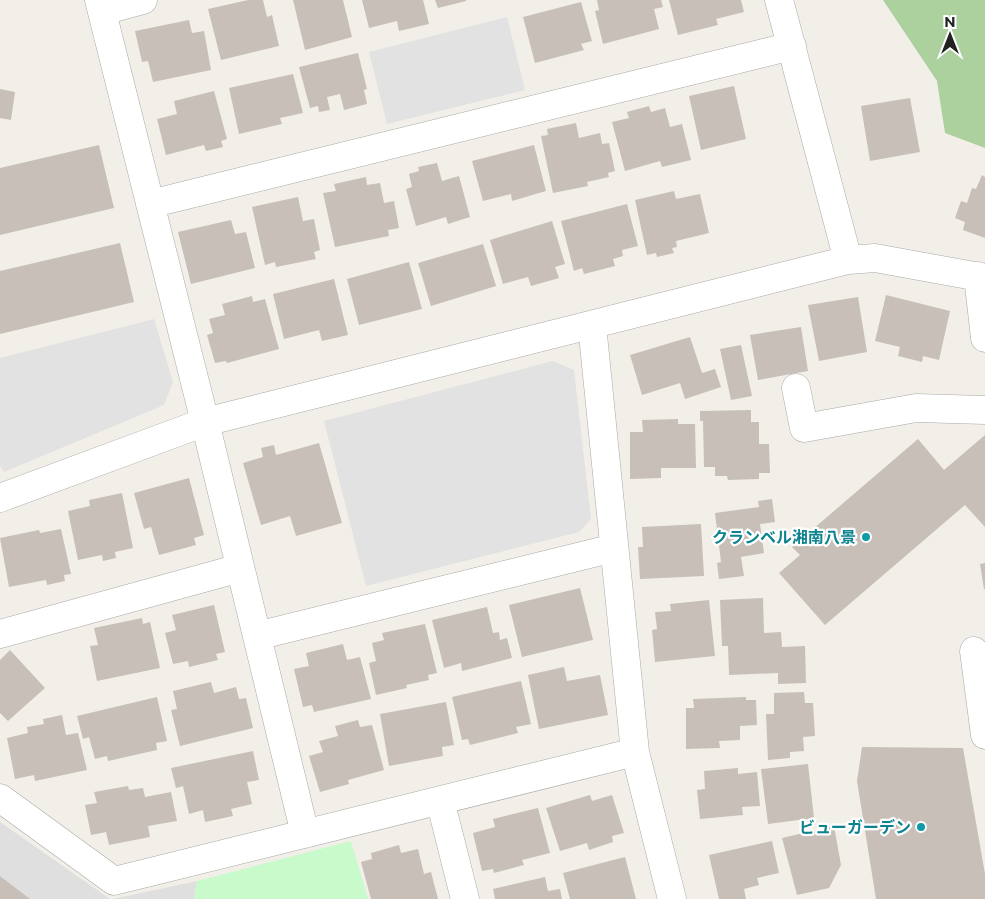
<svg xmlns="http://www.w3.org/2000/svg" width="985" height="899" font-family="Montserrat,'Noto Sans JP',sans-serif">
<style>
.residential{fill:#e0dfdf}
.forest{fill:#add19e}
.park{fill:#c8facc}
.parking{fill:#e2e2e2}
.building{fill:#c7bfb8}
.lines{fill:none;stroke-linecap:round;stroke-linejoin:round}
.minor-casing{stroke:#a9a9a9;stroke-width:29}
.minor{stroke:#fff;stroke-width:28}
.culture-dot{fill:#0f9aa8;stroke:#fff;stroke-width:2}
.labels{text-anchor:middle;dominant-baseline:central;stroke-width:4.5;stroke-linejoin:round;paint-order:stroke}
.culture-label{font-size:16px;font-weight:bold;fill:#0d838f;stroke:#fff;text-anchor:end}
</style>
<rect width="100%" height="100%" fill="#f2efe9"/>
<path class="residential" d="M 0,822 L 110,899 L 0,899 Z
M 197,881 L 194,899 L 113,899 Z"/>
<path class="forest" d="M 883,0 L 985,0 L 985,148 L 945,133 L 937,81 Z"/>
<path class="park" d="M 351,841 L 368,899 L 194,899 L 197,881 Z"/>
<path class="parking" d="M 507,17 L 525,90 L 387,124 L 369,52 Z
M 154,319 L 173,382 L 164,405 L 4,472 L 0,466 L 0,358 Z
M 553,361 L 574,370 L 591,519 L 579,532 L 366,586 L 324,421 Z"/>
<path class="building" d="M 248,0 L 263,0 L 267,17 L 272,15 L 279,46 L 221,60 L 208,9 Z
M 293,0 L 343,0 L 352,37 L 305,50 Z
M 362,0 L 423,0 L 429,24 L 399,31 L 397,21 L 369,28 Z
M 435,0 L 466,0 L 466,1 L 438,8 Z
M 597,0 L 661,0 L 663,7 L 654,9 L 659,29 L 603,44 L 595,11 L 599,10 Z
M 669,0 L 741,0 L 744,12 L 716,19 L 718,25 L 678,35 Z
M 581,2 L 592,41 L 581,44 L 584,50 L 535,63 L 523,17 Z
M 189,20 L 192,33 L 204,31 L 211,70 L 153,82 L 148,61 L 142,62 L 135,31 Z
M 358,53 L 367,89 L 364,90 L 367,104 L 344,110 L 340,94 L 327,97 L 330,110 L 319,112 L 318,106 L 310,108 L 299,67 Z
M 293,74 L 303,113 L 280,118 L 282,124 L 239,134 L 229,88 Z
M 734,86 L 746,139 L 701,150 L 689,96 Z
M 0,89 L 15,92 L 11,120 L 0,118 Z
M 214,91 L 227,139 L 221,141 L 223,147 L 206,151 L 204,145 L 166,155 L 157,119 L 177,114 L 174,101 Z
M 910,98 L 920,152 L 870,161 L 861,106 Z
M 649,106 L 651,112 L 665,108 L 670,127 L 682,124 L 691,160 L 662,167 L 660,161 L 625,171 L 612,122 L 629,118 L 627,112 Z
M 576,123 L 579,138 L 600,133 L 602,144 L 609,143 L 615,171 L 608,173 L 609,177 L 587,182 L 588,186 L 553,193 L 541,136 L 548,135 L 547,129 Z
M 99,145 L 114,208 L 0,235 L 0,168 Z
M 534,145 L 546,191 L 512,201 L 511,194 L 483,201 L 472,161 Z
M 437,163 L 442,181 L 459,176 L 470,217 L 448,224 L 446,217 L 416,226 L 406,189 L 412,187 L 409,174 L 419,171 L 418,167 Z
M 982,175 L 985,177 L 985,238 L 963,230 L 965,222 L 955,218 L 961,201 L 967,203 L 972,188 L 976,189 Z
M 366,177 L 367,185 L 380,183 L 384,203 L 394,201 L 399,228 L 388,230 L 389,236 L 335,247 L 323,193 L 336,191 L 334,184 Z
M 674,191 L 676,199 L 700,194 L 709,233 L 676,241 L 677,247 L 672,248 L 674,253 L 657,257 L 656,253 L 647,255 L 635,200 Z
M 298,197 L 303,221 L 314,219 L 320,250 L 314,252 L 316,259 L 276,267 L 275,262 L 265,265 L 252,207 Z
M 627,204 L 638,246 L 622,250 L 623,256 L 613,259 L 615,266 L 584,274 L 582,268 L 574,271 L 561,221 Z
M 231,220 L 235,234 L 246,232 L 255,268 L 191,284 L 178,232 Z
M 552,221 L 565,264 L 555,267 L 559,278 L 531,286 L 528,277 L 503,284 L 490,240 Z
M 120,243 L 134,302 L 0,334 L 0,271 Z
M 483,244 L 496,286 L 431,306 L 418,263 Z
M 409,262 L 422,309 L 359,325 L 347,279 Z
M 334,279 L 348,335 L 322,341 L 319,330 L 284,339 L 273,294 Z
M 886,295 L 950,311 L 939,360 L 923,356 L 922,362 L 898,356 L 900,347 L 875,341 Z
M 252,296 L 253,302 L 265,299 L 279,349 L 227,363 L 226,361 L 215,363 L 207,335 L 213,333 L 209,319 L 225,315 L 222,304 Z
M 858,297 L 867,352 L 819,361 L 808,305 Z
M 801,327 L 808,371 L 758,380 L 750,335 Z
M 690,337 L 702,373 L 715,369 L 721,387 L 685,399 L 680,383 L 642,395 L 630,355 Z
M 741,345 L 752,396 L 731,400 L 720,349 Z
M 751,410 L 751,422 L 759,422 L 759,444 L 769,444 L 770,473 L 759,473 L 759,479 L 728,480 L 727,476 L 715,476 L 715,467 L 704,467 L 703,421 L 700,421 L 700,411 Z
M 678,419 L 678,424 L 695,424 L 696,468 L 661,468 L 661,478 L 630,479 L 630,432 L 643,432 L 642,420 Z
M 985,435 L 985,527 L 965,505 L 825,625 L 779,573 L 800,555 L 792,547 L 918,439 L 944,470 Z
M 319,443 L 342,523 L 296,536 L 290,516 L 261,525 L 243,463 L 263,457 L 261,448 L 274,445 L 276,455 Z
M 189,478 L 204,535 L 194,538 L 196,545 L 159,555 L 151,527 L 144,529 L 134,493 Z
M 122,493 L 133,548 L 115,552 L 116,558 L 103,561 L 102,555 L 78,560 L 68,511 L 90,506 L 89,500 Z
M 772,499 L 775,522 L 760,524 L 764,553 L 741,557 L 744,576 L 719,579 L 717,563 L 721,562 L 715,513 L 759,507 L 758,501 Z
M 701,524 L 704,576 L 640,579 L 638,547 L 643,547 L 642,527 Z
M 61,529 L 71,574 L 64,575 L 65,581 L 47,585 L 46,580 L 9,587 L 0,538 L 39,530 L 40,533 Z
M 985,563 L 985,589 L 984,589 L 980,564 Z
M 580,588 L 593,640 L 522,657 L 509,605 Z
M 763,598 L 764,633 L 781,632 L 782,647 L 805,646 L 806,683 L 778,684 L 778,673 L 729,675 L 728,646 L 722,646 L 720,600 Z
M 709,600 L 715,656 L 655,662 L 652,630 L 657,629 L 655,612 L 671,611 L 670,604 Z
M 214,605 L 225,652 L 216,654 L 218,660 L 189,667 L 188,661 L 173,664 L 165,633 L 176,630 L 172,615 Z
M 487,607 L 493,633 L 499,632 L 500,640 L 507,638 L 512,658 L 462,671 L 461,663 L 444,668 L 432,620 Z
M 142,618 L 143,624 L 150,622 L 160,668 L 97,681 L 90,646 L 98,645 L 94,628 Z
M 425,624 L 437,673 L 428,675 L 429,680 L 406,685 L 407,688 L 376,695 L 369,663 L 376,661 L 372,643 L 384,640 L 382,633 Z
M 343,644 L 347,660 L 360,657 L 371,699 L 314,712 L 312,705 L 303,707 L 294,669 L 309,666 L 306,653 Z
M 10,650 L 45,688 L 8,721 L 0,713 L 0,660 Z
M 564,667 L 567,681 L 600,675 L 608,715 L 539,729 L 528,675 Z
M 521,681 L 531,724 L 516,727 L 518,733 L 470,745 L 468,739 L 462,740 L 452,697 Z
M 211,682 L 214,693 L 236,687 L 239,699 L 246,698 L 253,728 L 180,746 L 171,710 L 177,709 L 173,691 Z
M 804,692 L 805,703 L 813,703 L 815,736 L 803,737 L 804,751 L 790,752 L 790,758 L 768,760 L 766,714 L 774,714 L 774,693 Z
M 157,697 L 167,741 L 156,743 L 157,750 L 108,761 L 107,756 L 95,759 L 89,737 L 83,739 L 77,716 Z
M 746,697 L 746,700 L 756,700 L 757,725 L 740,726 L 740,740 L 719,741 L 720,748 L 686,749 L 686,708 L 694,708 L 693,699 Z
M 446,702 L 454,745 L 442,747 L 443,756 L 389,766 L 380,714 Z
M 62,715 L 66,735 L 78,733 L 87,770 L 35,781 L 34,775 L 15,779 L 7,738 L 28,733 L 27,727 L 44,724 L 43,719 Z
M 358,720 L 360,727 L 372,725 L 384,770 L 348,780 L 349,784 L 320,792 L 309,756 L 323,752 L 319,741 L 338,736 L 335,726 Z
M 862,747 L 963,748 L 985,874 L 985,899 L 876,899 L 857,781 Z
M 253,751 L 259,780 L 247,782 L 252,804 L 231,809 L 233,816 L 205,822 L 203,810 L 189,814 L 183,786 L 176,788 L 171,768 Z
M 808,764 L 814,818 L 768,824 L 761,769 Z
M 738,768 L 738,774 L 757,772 L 760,806 L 742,807 L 743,815 L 700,819 L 697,790 L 705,789 L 704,771 Z
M 128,786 L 129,790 L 143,788 L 145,797 L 171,792 L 177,821 L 148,826 L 150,837 L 109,845 L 106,832 L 91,835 L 85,805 L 97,803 L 94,792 Z
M 590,795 L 592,801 L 612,795 L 624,833 L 612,836 L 613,842 L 589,850 L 587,843 L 560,851 L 546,808 Z
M 538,808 L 550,853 L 522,860 L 524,865 L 494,873 L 493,869 L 482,871 L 473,833 L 495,827 L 493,819 Z
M 834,826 L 841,865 L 829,888 L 797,895 L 782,838 Z
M 772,841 L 779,873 L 757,878 L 759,885 L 744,889 L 746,899 L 719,899 L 709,855 Z
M 399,845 L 401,853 L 418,849 L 424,874 L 431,872 L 438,899 L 371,899 L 361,862 L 372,859 L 371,853 Z
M 625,857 L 636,899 L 570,899 L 563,873 Z
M 0,876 L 30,899 L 0,899 Z
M 545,877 L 548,891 L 560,889 L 562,899 L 495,899 L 493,889 Z"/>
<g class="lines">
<g class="minor-casing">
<path id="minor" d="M 99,0 L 205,422 L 305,834
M 779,0 L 848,260
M 102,11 L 143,0
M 150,204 L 792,46
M 978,276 L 985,338
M 592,325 L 635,752 L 672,899
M 796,388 L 804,428 L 916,408 L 985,410
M 0,498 L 205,422 L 848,260 L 875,258 L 985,278
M 0,634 L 240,568
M 257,636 L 614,548
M 974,651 L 985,735
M 0,798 L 114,881 L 635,752
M 440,800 L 465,899"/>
</g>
<use href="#minor" class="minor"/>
</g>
<g class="culture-dot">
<circle cx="866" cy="537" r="5"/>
<circle cx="921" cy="827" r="5"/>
</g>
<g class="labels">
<g class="culture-label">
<text x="856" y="537">クランベル湘南八景</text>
<text x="911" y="827">ビューガーデン</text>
</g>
</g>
<g transform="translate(950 35)" stroke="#ffffff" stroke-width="4" paint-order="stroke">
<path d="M0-4L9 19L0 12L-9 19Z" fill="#222222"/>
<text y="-8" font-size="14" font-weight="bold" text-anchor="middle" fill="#222222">N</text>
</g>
</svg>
